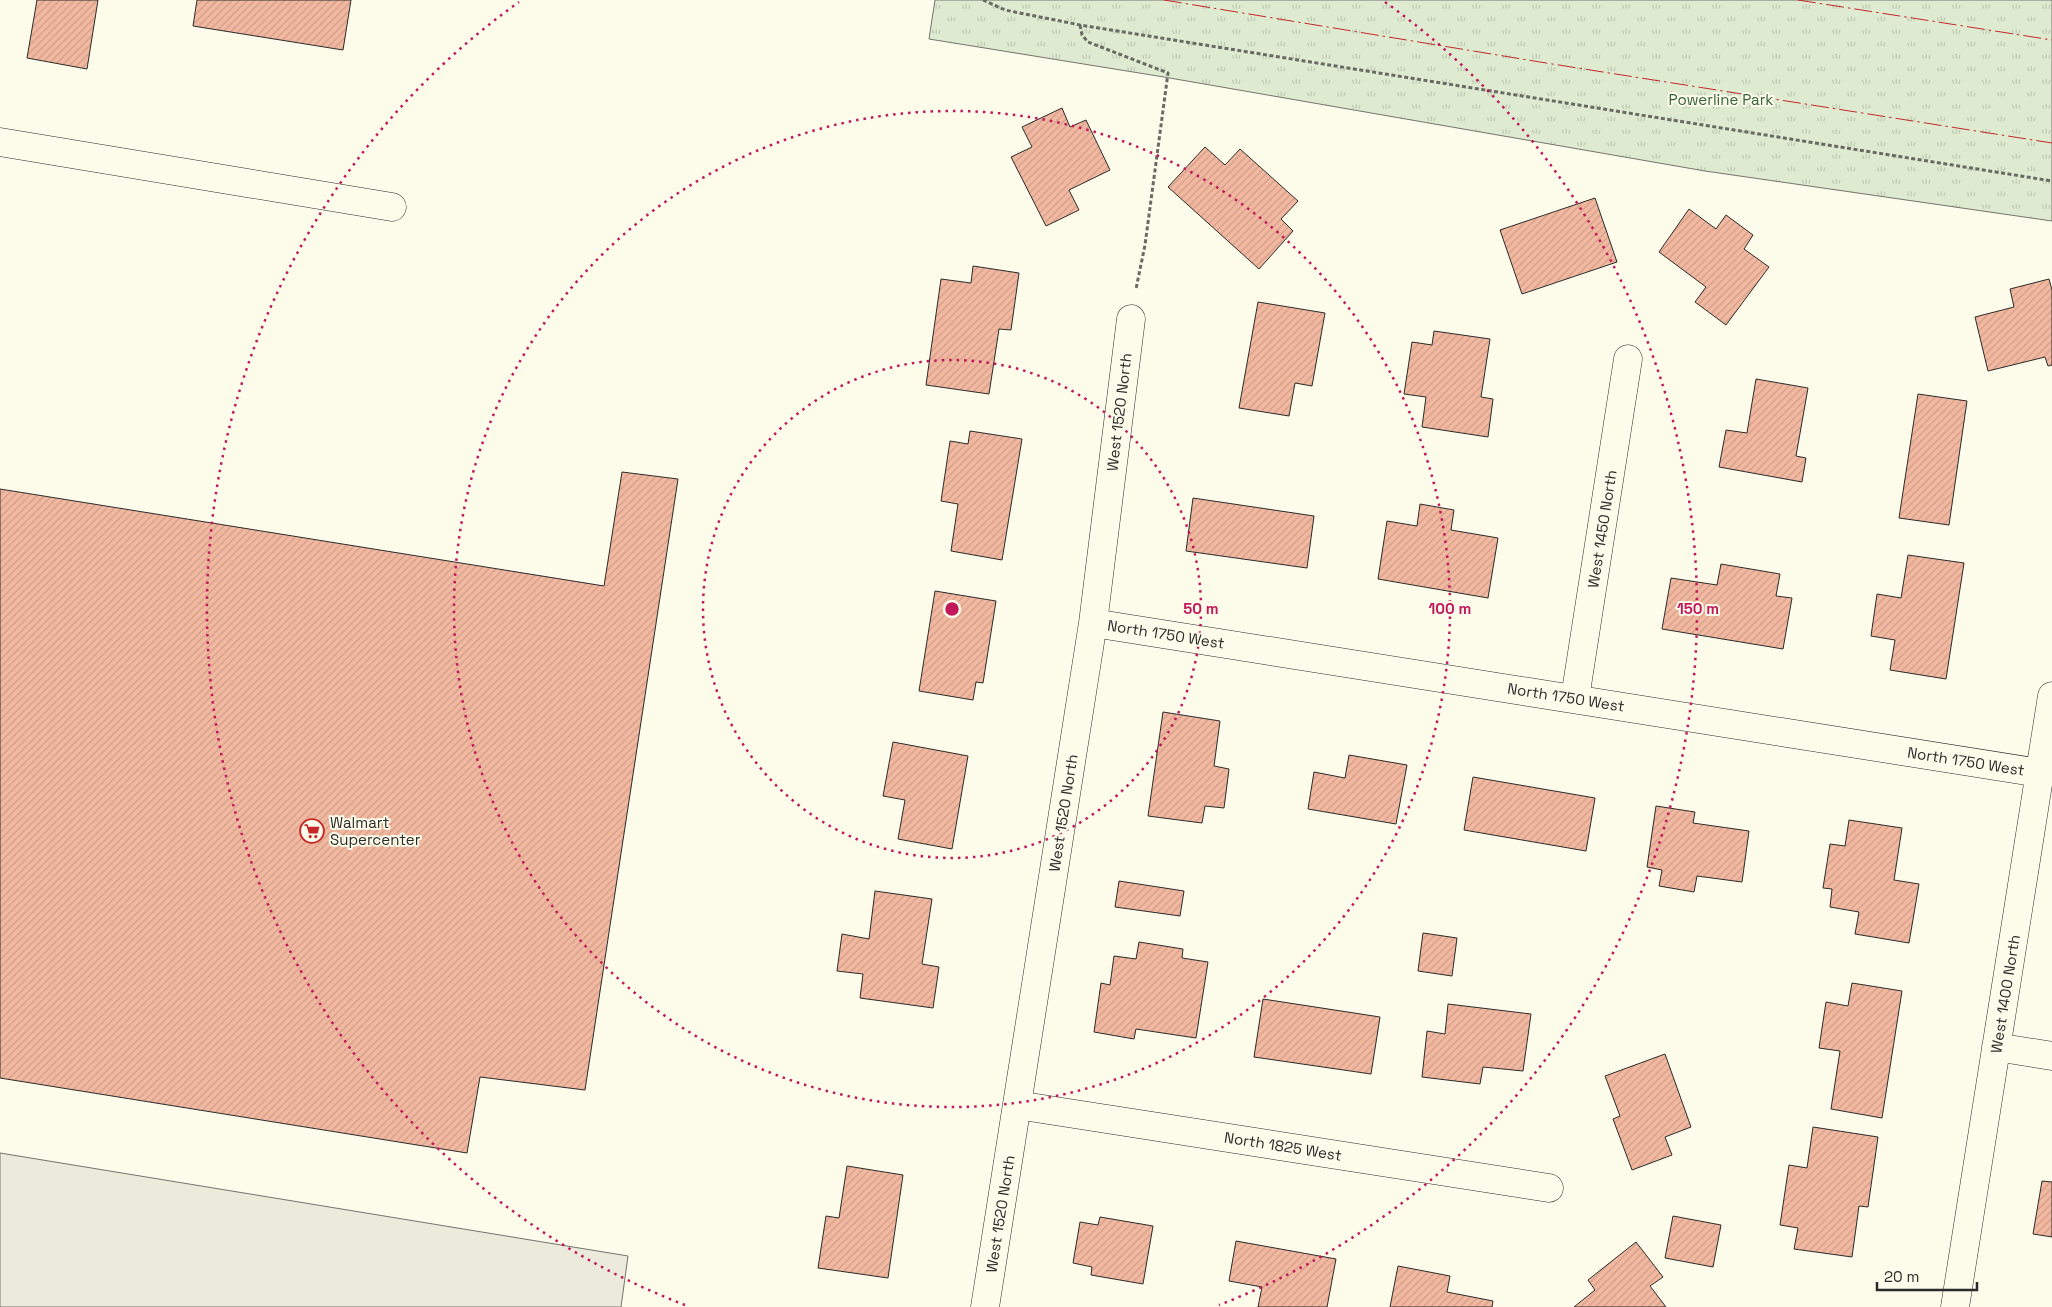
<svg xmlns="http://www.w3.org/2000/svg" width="2052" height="1307" font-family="'Space Grotesk',sans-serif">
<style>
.grass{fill:url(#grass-tufts);stroke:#74746e}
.parking{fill:#eceadb;stroke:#74746e}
.building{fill:url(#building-hatch);stroke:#2b2b2b}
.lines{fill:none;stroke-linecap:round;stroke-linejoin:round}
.minor-casing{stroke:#2b2b2b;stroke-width:29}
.path{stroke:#6a6964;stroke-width:3;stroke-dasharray:4 2.5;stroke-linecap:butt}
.minor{stroke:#fdfbea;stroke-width:28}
.power{stroke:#c62828;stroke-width:1;stroke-dasharray:18 4 2.5 4;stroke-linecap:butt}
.ring{fill:none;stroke:#c2185b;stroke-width:2.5;stroke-dasharray:2.5 5}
.labels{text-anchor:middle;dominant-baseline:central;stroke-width:4;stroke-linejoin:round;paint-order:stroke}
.park-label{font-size:15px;fill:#34623c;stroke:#fdfbea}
.street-label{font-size:15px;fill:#2b2b2b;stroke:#fdfbea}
.poi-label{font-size:15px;fill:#2b2b2b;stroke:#fdfbea;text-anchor:start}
.centre{fill:#c2185b;stroke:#fdfbea;stroke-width:2.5}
.ring-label{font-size:15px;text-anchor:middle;font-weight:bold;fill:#c2185b;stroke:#fdfbea;stroke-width:4;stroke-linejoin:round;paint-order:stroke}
</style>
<defs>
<pattern id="grass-tufts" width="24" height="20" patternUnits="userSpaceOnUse" patternTransform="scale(1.25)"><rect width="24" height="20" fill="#deebd1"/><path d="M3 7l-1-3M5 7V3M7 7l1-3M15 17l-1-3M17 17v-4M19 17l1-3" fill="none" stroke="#bfcab4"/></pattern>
<pattern id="building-hatch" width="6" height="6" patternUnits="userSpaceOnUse" patternTransform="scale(1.25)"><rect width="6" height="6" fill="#f2b8a0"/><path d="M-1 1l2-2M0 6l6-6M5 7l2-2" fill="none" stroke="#d09e8a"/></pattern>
</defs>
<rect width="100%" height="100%" fill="#fdfbea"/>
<path class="grass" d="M 935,0 L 2052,0 L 2052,221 L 1705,171 L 1164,77 L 929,39 Z"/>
<path class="parking" d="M 0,1153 L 628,1256 L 621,1307 L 0,1307 Z"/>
<path class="building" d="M 37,0 L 98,0 L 87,69 L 27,58 Z
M 197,0 L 351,0 L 343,50 L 193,26 Z
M 1062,108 L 1070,127 L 1086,120 L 1110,170 L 1069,190 L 1079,210 L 1046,226 L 1011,157 L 1032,147 L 1022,127 Z
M 1205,147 L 1225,165 L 1240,149 L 1298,201 L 1281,219 L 1293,231 L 1259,269 L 1168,187 Z
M 1595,198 L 1617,262 L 1522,294 L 1500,230 Z
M 1689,209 L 1716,229 L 1726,215 L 1753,235 L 1744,249 L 1769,267 L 1726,325 L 1695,302 L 1706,287 L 1659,252 Z
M 973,266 L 1019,273 L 1011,330 L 999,329 L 989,394 L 926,385 L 941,279 L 971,283 Z
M 2049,279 L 2052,290 L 2052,365 L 2048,366 L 2045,357 L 1988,371 L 1975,317 L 2014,307 L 2010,289 Z
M 1258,302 L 1325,313 L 1312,386 L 1295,383 L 1289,416 L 1239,408 Z
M 1434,331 L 1490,339 L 1481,397 L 1493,399 L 1488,437 L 1422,427 L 1426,397 L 1404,394 L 1412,342 L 1432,345 Z
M 1756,379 L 1808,388 L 1796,456 L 1806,458 L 1802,482 L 1719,467 L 1726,430 L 1747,433 Z
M 1918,394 L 1967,401 L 1949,525 L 1899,518 Z
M 970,431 L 1022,439 L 1002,560 L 951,551 L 958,504 L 941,501 L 950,441 L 968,444 Z
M 622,472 L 678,479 L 585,1090 L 480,1077 L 467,1153 L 0,1078 L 0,489 L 604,586 Z
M 1193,498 L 1314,516 L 1307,568 L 1186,551 Z
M 1420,504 L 1454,510 L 1451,530 L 1498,538 L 1488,598 L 1378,579 L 1387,521 L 1417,526 Z
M 1908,555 L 1964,563 L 1946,679 L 1890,670 L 1895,640 L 1871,636 L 1877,594 L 1901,598 Z
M 1721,564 L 1780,574 L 1776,596 L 1792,598 L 1783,649 L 1662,629 L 1671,578 L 1717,585 Z
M 935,591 L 996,601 L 983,683 L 976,682 L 973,700 L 919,691 Z
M 1163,712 L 1220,721 L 1214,766 L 1229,769 L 1224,808 L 1205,806 L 1202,823 L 1148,816 Z
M 893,742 L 968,756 L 952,849 L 898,839 L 905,800 L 883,796 Z
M 1349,755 L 1407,765 L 1396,824 L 1308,809 L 1314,772 L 1345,778 Z
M 1473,777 L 1595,798 L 1586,851 L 1464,830 Z
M 1656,806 L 1695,812 L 1693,823 L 1749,831 L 1742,882 L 1697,876 L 1694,892 L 1659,886 L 1662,870 L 1647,867 Z
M 1849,820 L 1902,828 L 1894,880 L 1919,884 L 1909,943 L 1855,934 L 1859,912 L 1830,907 L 1832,889 L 1823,888 L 1830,844 L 1845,846 Z
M 1119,881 L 1184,891 L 1180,916 L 1115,907 Z
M 875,891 L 932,899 L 922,964 L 939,967 L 933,1008 L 860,998 L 863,974 L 837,971 L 842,934 L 869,939 Z
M 1423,933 L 1457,938 L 1452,976 L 1418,971 Z
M 1139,942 L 1183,949 L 1182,958 L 1208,962 L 1196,1038 L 1136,1029 L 1134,1039 L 1094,1032 L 1101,983 L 1110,985 L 1114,956 L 1136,959 Z
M 1852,983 L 1902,991 L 1882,1118 L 1831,1109 L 1840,1051 L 1819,1048 L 1826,1002 L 1848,1006 Z
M 1263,999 L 1380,1017 L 1371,1074 L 1254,1057 Z
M 1448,1004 L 1531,1014 L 1523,1071 L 1483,1067 L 1480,1084 L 1422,1077 L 1427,1031 L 1445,1034 Z
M 1665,1054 L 1691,1127 L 1665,1137 L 1672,1155 L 1632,1170 L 1613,1119 L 1620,1116 L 1605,1076 Z
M 1813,1127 L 1878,1137 L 1868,1207 L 1859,1206 L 1852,1257 L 1794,1249 L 1798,1228 L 1780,1225 L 1789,1165 L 1807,1168 Z
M 847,1166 L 903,1175 L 888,1278 L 818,1268 L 826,1216 L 839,1218 Z
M 2042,1181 L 2052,1182 L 2052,1237 L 2033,1234 Z
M 1673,1216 L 1721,1225 L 1713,1267 L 1665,1258 Z
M 1100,1217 L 1153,1226 L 1143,1284 L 1091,1275 L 1092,1267 L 1073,1263 L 1080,1222 L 1098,1225 Z
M 1236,1241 L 1336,1259 L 1327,1307 L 1258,1307 L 1262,1287 L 1229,1281 Z
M 1636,1242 L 1663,1277 L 1650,1286 L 1666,1307 L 1574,1307 L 1595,1290 L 1588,1280 Z
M 1398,1266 L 1450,1276 L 1447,1292 L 1493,1301 L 1492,1307 L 1390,1307 Z"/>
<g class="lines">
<g class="minor-casing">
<path id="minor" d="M 0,142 L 392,207
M 1093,623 L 2040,773
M 1575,698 L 1628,359
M 1996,1047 L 2052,1056
M 1017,1105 L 1549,1188
M 985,1307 L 1093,623 L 1131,319
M 1955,1307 L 2052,696"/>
</g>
<path class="path" d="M 983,0 L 1005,10 L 1080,25 L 2052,181
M 1080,25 L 1082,35 L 1088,42 L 1168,73 L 1145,245 L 1136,289"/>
<use href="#minor" class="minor"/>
<path class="power" d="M 1164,0 L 1546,63 L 2052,143
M 1798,0 L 2052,40"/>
</g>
<g class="ring">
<circle cx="952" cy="609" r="249"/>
<circle cx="952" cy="609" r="498"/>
<path d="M685 1305A746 746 0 0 1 519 2M1385 2A746 746 0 0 1 1219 1305"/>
</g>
<defs>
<g id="supermarket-ring" transform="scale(1.25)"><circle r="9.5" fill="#fdfbea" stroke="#c62828" stroke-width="1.5"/><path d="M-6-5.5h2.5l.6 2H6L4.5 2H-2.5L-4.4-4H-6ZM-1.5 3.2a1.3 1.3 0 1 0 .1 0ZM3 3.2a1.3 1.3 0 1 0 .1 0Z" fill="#c62828"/></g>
</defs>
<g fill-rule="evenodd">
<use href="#supermarket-ring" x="312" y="831"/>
</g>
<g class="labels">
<g class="park-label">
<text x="1721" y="99">Powerline Park</text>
</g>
<g class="street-label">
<text transform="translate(1119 412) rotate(-83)">West 1520 North</text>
<text transform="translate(1602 529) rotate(-81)">West 1450 North</text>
<text transform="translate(1166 634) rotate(9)">North 1750 West</text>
<text transform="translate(1566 697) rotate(9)">North 1750 West</text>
<text transform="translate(1966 761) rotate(9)">North 1750 West</text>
<text transform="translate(1063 813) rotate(-81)">West 1520 North</text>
<text transform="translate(2005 994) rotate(-81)">West 1400 North</text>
<text transform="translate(1283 1146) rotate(9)">North 1825 West</text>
<text transform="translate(1000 1214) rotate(-81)">West 1520 North</text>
</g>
<g class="poi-label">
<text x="330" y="822">Walmart<tspan x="330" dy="17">Supercenter</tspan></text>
</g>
</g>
<circle cx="952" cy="609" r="8" class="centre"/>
<g class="ring-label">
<text x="1201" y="614">50 m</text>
<text x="1450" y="614">100 m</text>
<text x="1698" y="614">150 m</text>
</g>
<path d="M1877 1282v8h100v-8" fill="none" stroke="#2b2b2b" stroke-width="2.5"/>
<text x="1884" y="1282" font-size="15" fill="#2b2b2b" stroke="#fdfbea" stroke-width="4" paint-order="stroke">20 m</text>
</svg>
